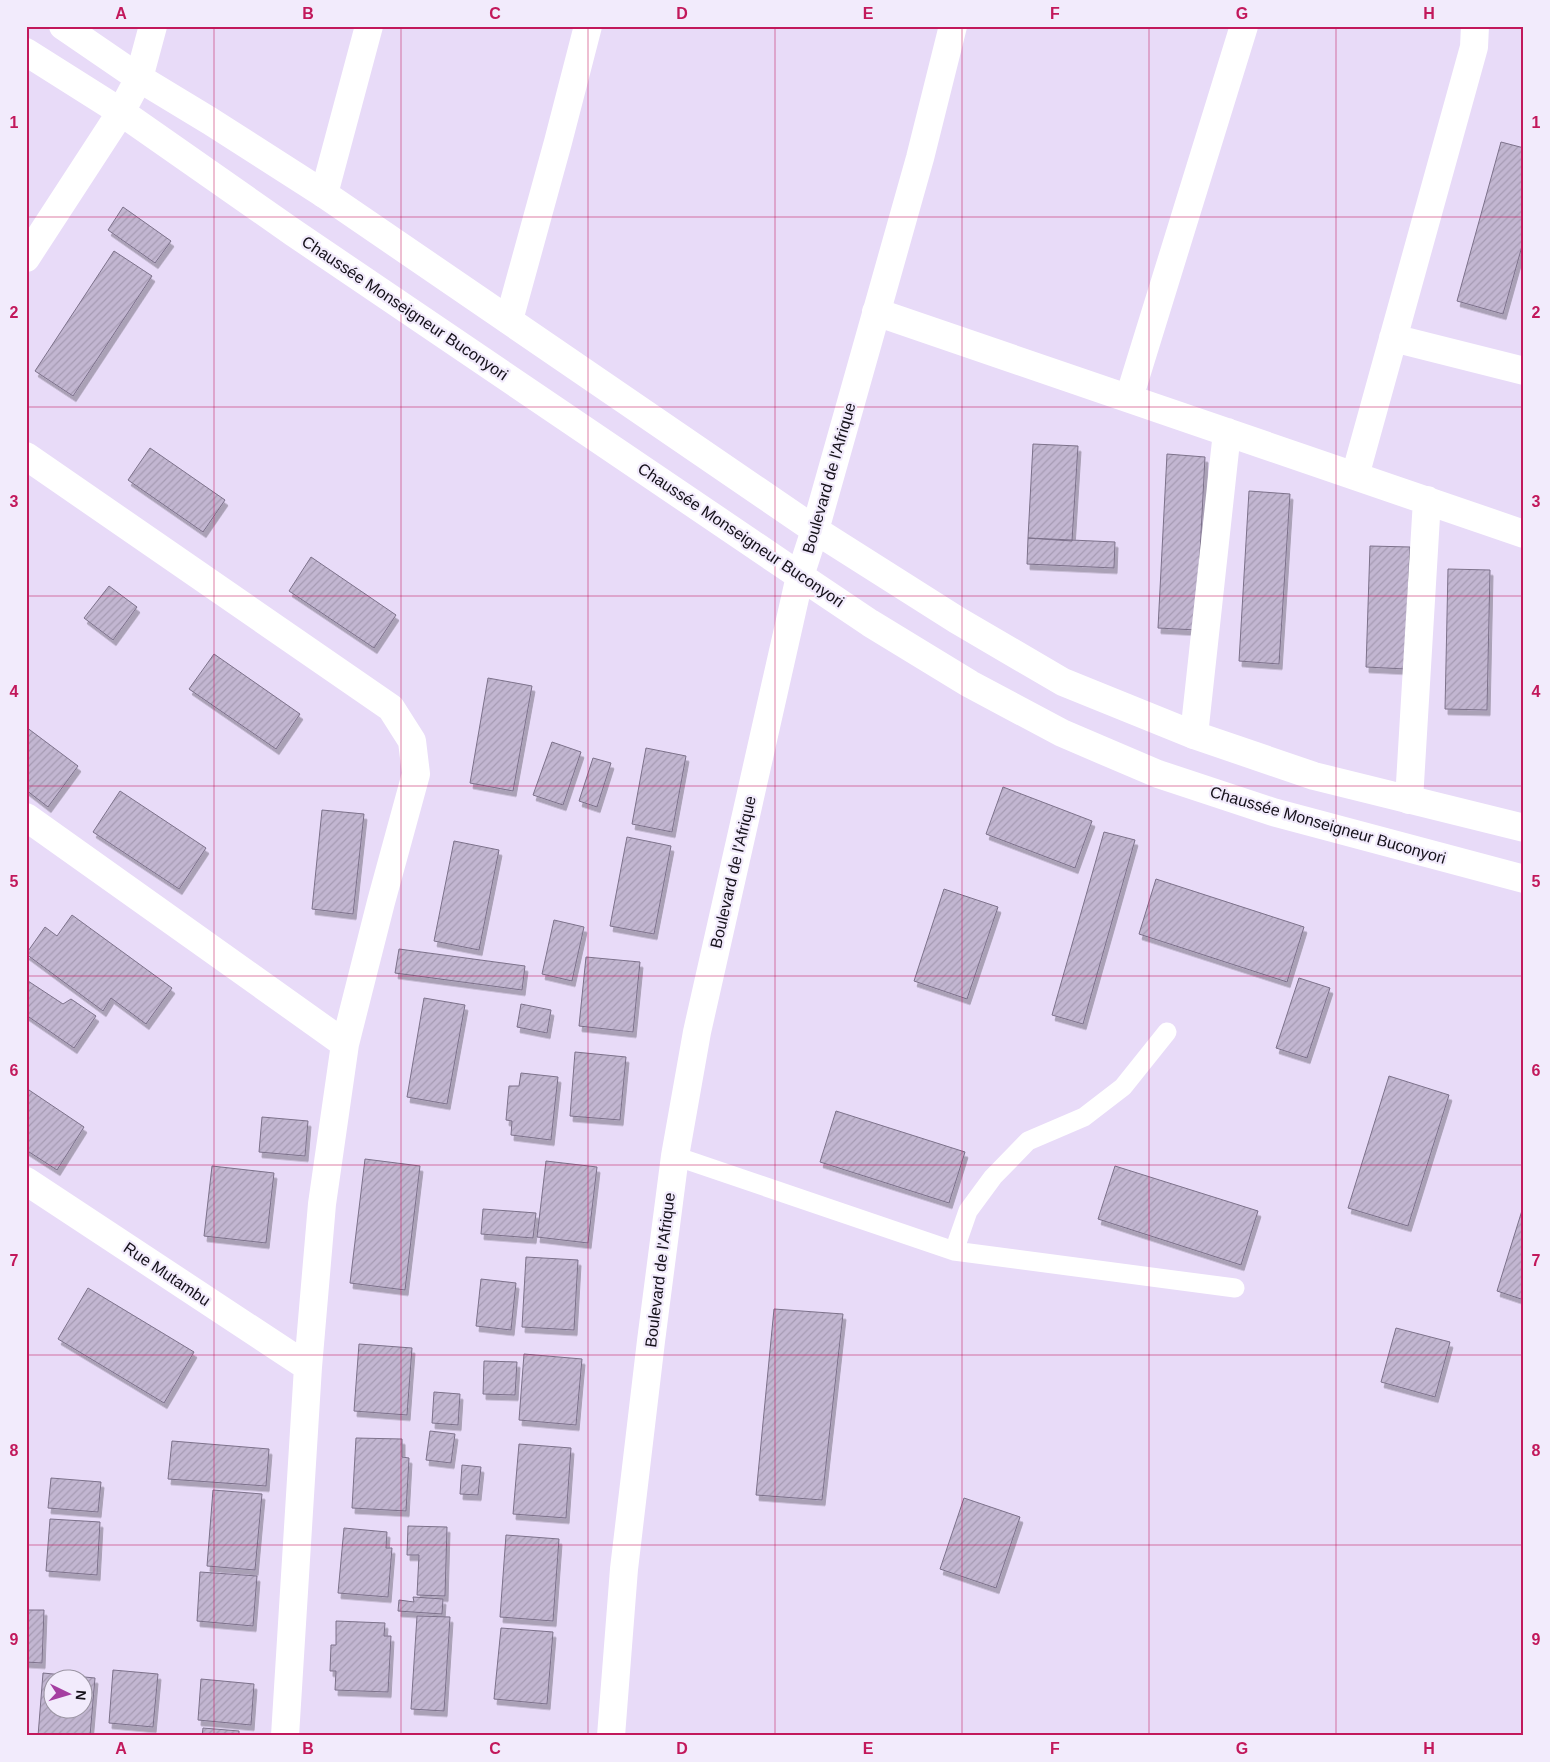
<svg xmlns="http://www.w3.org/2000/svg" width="1550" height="1762" font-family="Helvetica,sans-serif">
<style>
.building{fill:url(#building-hatch);stroke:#7c718a;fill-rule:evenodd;filter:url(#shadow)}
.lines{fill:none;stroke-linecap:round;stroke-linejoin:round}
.service{stroke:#fff;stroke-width:19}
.minor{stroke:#fff;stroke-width:28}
.tertiary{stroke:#fff;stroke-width:28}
.grid{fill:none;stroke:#c2185b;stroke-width:1;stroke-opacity:0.55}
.labels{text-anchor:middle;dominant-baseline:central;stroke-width:4.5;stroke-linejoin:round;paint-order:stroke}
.street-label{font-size:16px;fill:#15111a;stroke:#f2ebfc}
.neatline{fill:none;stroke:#c2185b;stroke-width:2}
.grid-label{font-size:16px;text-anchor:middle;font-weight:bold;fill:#c2185b}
</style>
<defs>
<pattern id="building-hatch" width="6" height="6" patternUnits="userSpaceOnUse" patternTransform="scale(1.25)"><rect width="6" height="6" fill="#c2b6d1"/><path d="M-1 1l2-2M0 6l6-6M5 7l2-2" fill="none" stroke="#a69bb3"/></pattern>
<filter id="shadow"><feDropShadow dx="3" dy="5.5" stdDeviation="0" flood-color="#0004"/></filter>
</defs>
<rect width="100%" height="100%" fill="#e8dbf8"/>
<path class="building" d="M 1501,142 L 1524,148 L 1524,239 L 1503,314 L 1457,301 Z
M 123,207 L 171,241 L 155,263 L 108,230 Z
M 114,251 L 152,276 L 73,396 L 35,371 Z
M 1033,444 L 1078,446 L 1072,541 L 1028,538 Z
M 150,448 L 225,500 L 203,532 L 128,480 Z
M 1167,454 L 1205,457 L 1196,630 L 1158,628 Z
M 1249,491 L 1290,494 L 1279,664 L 1239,661 Z
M 1028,538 L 1115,542 L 1114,568 L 1027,564 Z
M 1370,546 L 1410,547 L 1405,669 L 1366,667 Z
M 311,557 L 396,615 L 374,648 L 289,591 Z
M 1448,569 L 1490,570 L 1487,710 L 1445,709 Z
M 109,586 L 137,607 L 113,640 L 84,618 Z
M 214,654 L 300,714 L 276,749 L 189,689 Z
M 488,678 L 532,686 L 513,791 L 470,783 Z
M 26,727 L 78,766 L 48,807 L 26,790 Z
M 552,742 L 581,752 L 563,805 L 533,795 Z
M 646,748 L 686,756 L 672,832 L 632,824 Z
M 593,758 L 611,763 L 597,807 L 579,801 Z
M 1003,787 L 1092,821 L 1075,868 L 986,834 Z
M 120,791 L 206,848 L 179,889 L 93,832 Z
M 322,810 L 364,814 L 353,914 L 312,909 Z
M 1104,832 L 1135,840 L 1083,1024 L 1052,1015 Z
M 627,837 L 671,846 L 654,934 L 610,926 Z
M 454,841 L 499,850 L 479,950 L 434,941 Z
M 1156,879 L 1304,927 L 1287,982 L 1139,934 Z
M 944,889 L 998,907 L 967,999 L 914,981 Z
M 72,915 L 172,988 L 146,1024 L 111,998 L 103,1011 L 26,954 L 45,927 L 57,936 Z
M 554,920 L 584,927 L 572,981 L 542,974 Z
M 399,949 L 525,966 L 522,990 L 395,973 Z
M 586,957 L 640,962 L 633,1032 L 579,1026 Z
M 1299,978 L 1330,988 L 1307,1058 L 1276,1048 Z
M 28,981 L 63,1004 L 71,999 L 96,1016 L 74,1048 L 26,1015 L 26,984 Z
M 424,998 L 465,1005 L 447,1104 L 407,1097 Z
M 521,1004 L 551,1010 L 547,1033 L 517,1027 Z
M 575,1052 L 626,1057 L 620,1120 L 570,1116 Z
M 521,1073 L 558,1077 L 551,1140 L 511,1135 L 512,1121 L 506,1120 L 509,1086 L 519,1086 Z
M 1389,1076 L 1449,1095 L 1408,1226 L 1348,1208 Z
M 26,1088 L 84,1127 L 57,1170 L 26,1150 Z
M 836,1111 L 965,1152 L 949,1203 L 820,1162 Z
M 262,1117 L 308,1121 L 305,1156 L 259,1152 Z
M 365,1159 L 420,1166 L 405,1290 L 350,1283 Z
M 546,1161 L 597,1167 L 588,1243 L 537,1237 Z
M 212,1166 L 274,1173 L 266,1243 L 204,1236 Z
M 1115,1166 L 1258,1211 L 1241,1265 L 1098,1219 Z
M 1524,1204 L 1524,1300 L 1497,1291 Z
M 483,1209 L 536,1213 L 533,1238 L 481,1234 Z
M 526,1257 L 578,1260 L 574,1330 L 522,1327 Z
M 481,1279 L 516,1283 L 511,1330 L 476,1326 Z
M 88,1288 L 194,1352 L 164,1403 L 58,1339 Z
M 774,1309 L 843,1314 L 822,1500 L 756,1495 Z
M 1396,1328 L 1450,1342 L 1435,1397 L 1381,1382 Z
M 359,1344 L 412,1348 L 407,1415 L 354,1411 Z
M 524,1354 L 582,1359 L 576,1425 L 519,1420 Z
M 484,1361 L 517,1362 L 515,1395 L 483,1394 Z
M 434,1392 L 460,1394 L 458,1425 L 432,1423 Z
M 430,1431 L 455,1434 L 451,1463 L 426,1460 Z
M 356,1438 L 402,1439 L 402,1457 L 409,1458 L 406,1511 L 352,1508 Z
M 172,1441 L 269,1449 L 266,1486 L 168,1479 Z
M 519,1444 L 571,1448 L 566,1518 L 513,1514 Z
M 462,1465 L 481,1467 L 478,1495 L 460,1494 Z
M 51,1478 L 101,1482 L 98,1512 L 48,1508 Z
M 213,1490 L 262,1494 L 255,1570 L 207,1566 Z
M 964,1498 L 1020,1517 L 996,1588 L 940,1569 Z
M 50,1519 L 100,1522 L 97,1575 L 46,1571 Z
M 408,1526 L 447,1527 L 445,1596 L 417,1595 L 419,1555 L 407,1555 Z
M 344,1528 L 387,1532 L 386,1548 L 392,1548 L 388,1597 L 338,1593 Z
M 506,1535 L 559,1539 L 553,1621 L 500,1617 Z
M 200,1572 L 257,1576 L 253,1626 L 197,1621 Z
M 413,1597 L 443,1599 L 442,1614 L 398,1611 L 399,1600 L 414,1602 Z
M 26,1610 L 44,1610 L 42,1663 L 26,1662 Z
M 417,1616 L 450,1617 L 444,1711 L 411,1709 Z
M 336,1621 L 385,1623 L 384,1636 L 391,1636 L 388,1692 L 335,1690 L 336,1671 L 330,1671 L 331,1645 L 336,1645 Z
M 501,1628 L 553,1632 L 547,1704 L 494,1699 Z
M 113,1670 L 158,1674 L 153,1727 L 109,1723 Z
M 43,1673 L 95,1678 L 90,1736 L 38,1736 ZM 52,1680 L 82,1680 L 82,1710 L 52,1710 Z
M 201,1679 L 254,1684 L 251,1725 L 198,1720 Z
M 203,1728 L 239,1731 L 239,1736 L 202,1736 Z"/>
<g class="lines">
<path class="service" d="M 675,1156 L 954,1251 L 1235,1288
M 954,1251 L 968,1211 L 993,1177 L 1028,1141 L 1084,1117 L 1123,1087 L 1167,1032"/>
<path class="minor" d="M 324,194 L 369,26
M 26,258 L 121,112 L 139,78 L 153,26
M 876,312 L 1524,534
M 509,320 L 558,142 L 588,26
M 1393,338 L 1524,371
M 1129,398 L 1244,26
M 26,456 L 391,708 L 412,741 L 416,774 L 381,902 L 345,1044 L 322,1204 L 308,1367 L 285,1736
M 1355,476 L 1474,47 L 1475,26
M 1194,735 L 1227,432
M 1409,800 L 1427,500
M 26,817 L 345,1044
M 26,1181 L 308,1367
M 611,1736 L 624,1569 L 651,1341 L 675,1156 L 697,1032 L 800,576"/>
<path class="tertiary" d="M 63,26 L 139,78 L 210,121 L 324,194 L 815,530 L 957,620 L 1063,682 L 1194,735 L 1314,776 L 1524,828
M 26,52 L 121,112 L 294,233 L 800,576 L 870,623 L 970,684 L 1062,733 L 1158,774 L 1273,812 L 1524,879
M 800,576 L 815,530 L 920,158 L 953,26"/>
</g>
<path class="grid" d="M 214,26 L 214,1736M 401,26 L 401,1736M 588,26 L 588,1736M 775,26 L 775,1736M 962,26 L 962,1736M 1149,26 L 1149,1736M 1336,26 L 1336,1736M 26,217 L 1524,217M 26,407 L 1524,407M 26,596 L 1524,596M 26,786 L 1524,786M 26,976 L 1524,976M 26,1165 L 1524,1165M 26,1355 L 1524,1355M 26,1545 L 1524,1545"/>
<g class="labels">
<g class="street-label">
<text transform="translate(405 308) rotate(34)">Chaussée Monseigneur Buconyori</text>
<text transform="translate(829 478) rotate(-74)">Boulevard de l'Afrique</text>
<text transform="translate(741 535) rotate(34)">Chaussée Monseigneur Buconyori</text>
<text transform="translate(1328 825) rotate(16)">Chaussée Monseigneur Buconyori</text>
<text transform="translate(733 872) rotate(-77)">Boulevard de l'Afrique</text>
<text transform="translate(660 1270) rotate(-83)">Boulevard de l'Afrique</text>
<text transform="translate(167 1274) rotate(34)">Rue Mutambu</text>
</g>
</g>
<rect width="1550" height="1762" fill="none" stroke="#f2ebfc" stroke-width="55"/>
<g transform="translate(68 1694) rotate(95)"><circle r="24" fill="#f2ebfc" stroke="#9a94a2"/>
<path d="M0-4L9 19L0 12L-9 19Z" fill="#a53ea1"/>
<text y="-8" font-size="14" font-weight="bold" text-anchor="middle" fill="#15111a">N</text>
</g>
<rect x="28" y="28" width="1494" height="1706" class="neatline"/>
<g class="grid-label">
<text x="121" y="19">A</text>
<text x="308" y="19">B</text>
<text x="495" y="19">C</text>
<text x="682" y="19">D</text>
<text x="868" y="19">E</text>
<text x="1055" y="19">F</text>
<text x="1242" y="19">G</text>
<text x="1429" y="19">H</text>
<text x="14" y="128">1</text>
<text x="1536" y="128">1</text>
<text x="14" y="318">2</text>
<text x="1536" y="318">2</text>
<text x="14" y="507">3</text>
<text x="1536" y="507">3</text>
<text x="14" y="697">4</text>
<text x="1536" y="697">4</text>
<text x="14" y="887">5</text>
<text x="1536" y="887">5</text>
<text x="14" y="1076">6</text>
<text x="1536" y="1076">6</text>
<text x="14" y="1266">7</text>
<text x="1536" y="1266">7</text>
<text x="14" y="1456">8</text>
<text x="1536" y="1456">8</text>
<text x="14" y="1645">9</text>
<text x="1536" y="1645">9</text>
<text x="121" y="1754">A</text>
<text x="308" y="1754">B</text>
<text x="495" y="1754">C</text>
<text x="682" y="1754">D</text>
<text x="868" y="1754">E</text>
<text x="1055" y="1754">F</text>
<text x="1242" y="1754">G</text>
<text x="1429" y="1754">H</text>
</g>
</svg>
